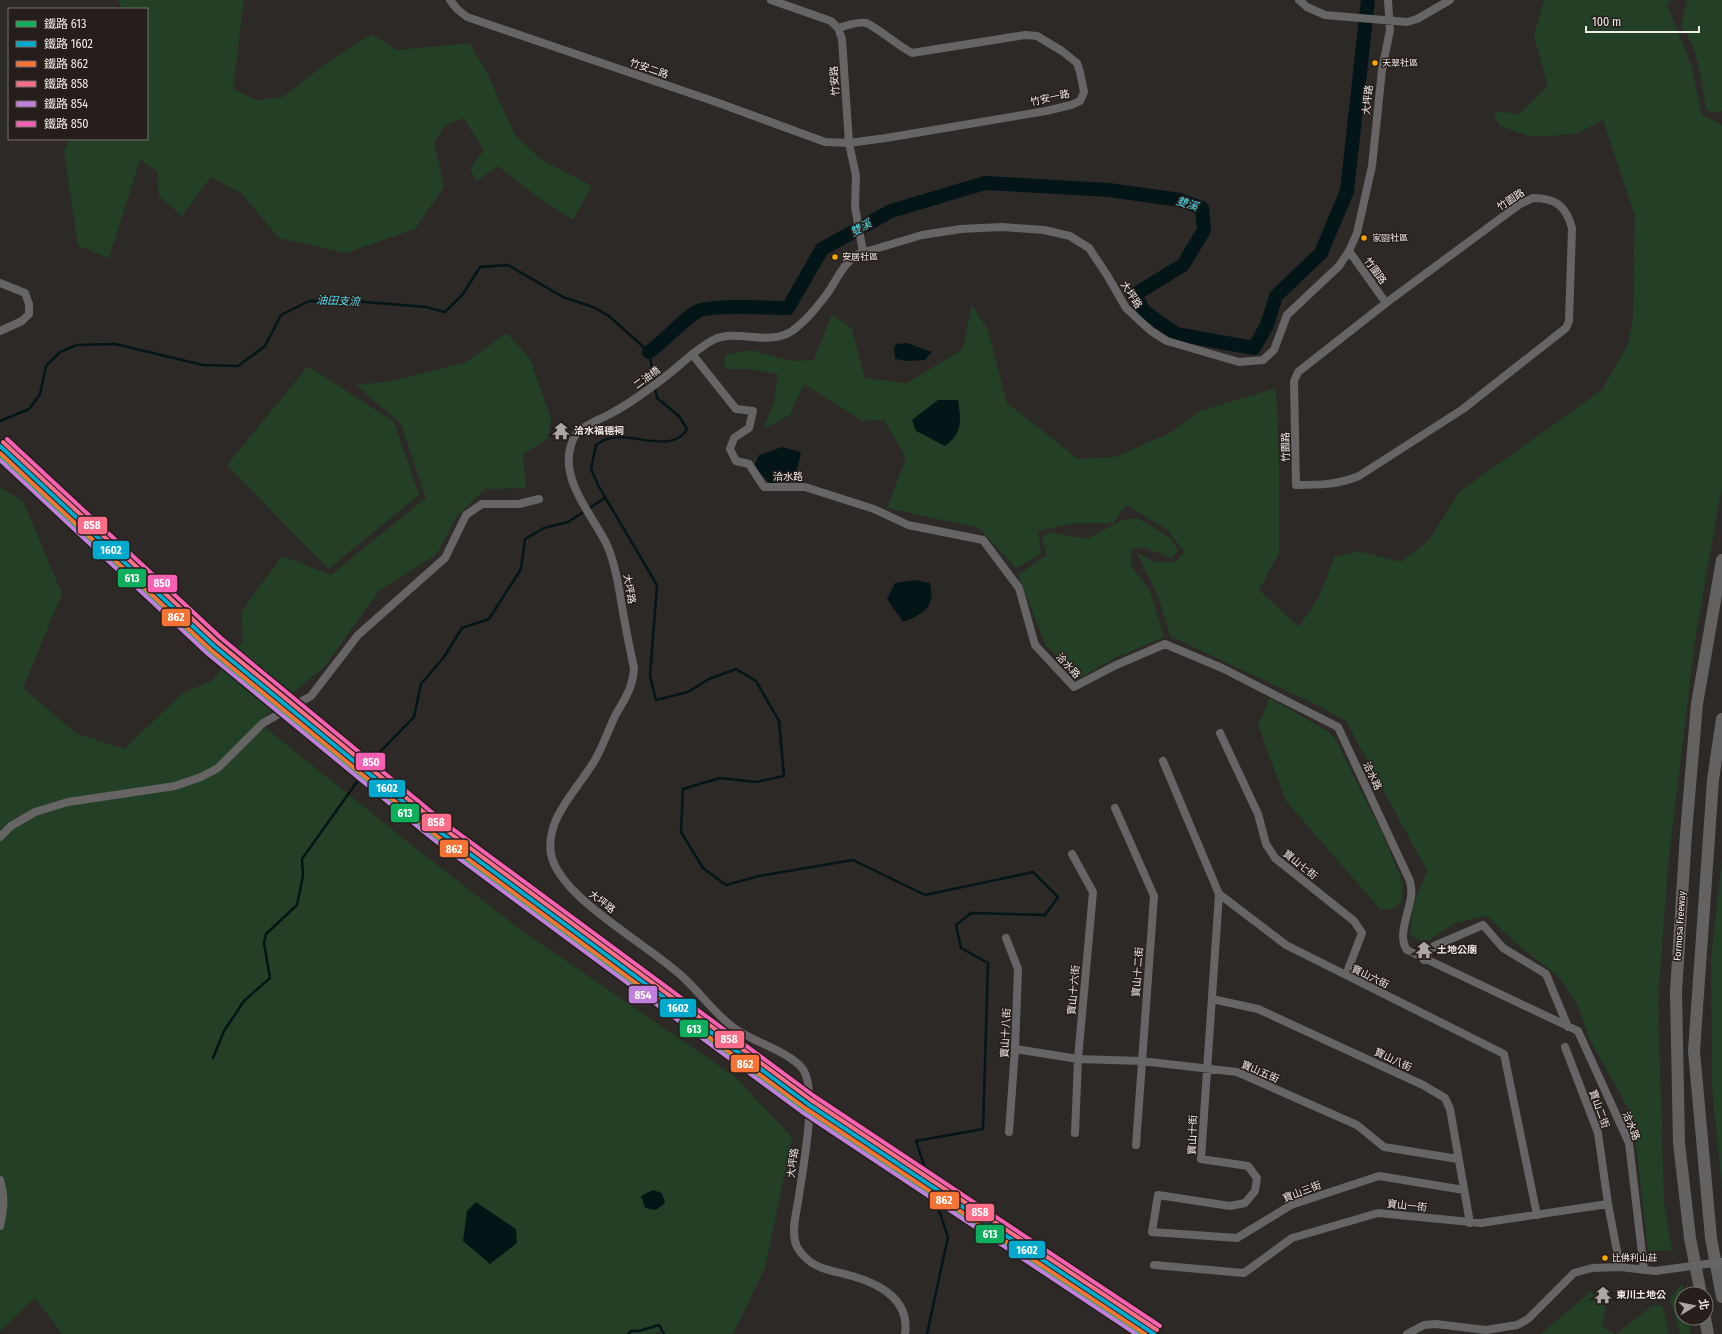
<svg xmlns="http://www.w3.org/2000/svg" width="1722" height="1334" font-family="'Fira Sans Condensed','Noto Sans TC',sans-serif">
<style>
.green{fill:#233f26}
.water{fill:#041518}
.lines{fill:none;stroke-linecap:round;stroke-linejoin:round}
.stream{stroke:#041518;stroke-width:2.5}
.river{stroke:#041518;stroke-width:14}
.minor{stroke:#666464;stroke-width:8}
.highway{stroke:#646260;stroke-width:12}
.minor-bridge{stroke:#666464;stroke-width:8}
.rail-1-casing{stroke:#261e1b;stroke-width:7}
.rail-2-casing{stroke:#261e1b;stroke-width:7}
.rail-3-casing{stroke:#261e1b;stroke-width:7}
.rail-4-casing{stroke:#261e1b;stroke-width:7}
.rail-5-casing{stroke:#261e1b;stroke-width:7}
.rail-6-casing{stroke:#261e1b;stroke-width:7}
.rail-1{stroke:#0daf5c;stroke-width:4}
.rail-2{stroke:#00a9ce;stroke-width:4}
.rail-3{stroke:#f57335;stroke-width:4}
.rail-4{stroke:#fb6d88;stroke-width:4}
.rail-5{stroke:#c07fdc;stroke-width:4}
.rail-6{stroke:#f860b3;stroke-width:4}
.bus-dot{fill:#f7a600;stroke:#261e1b;stroke-width:1.5}
.labels{text-anchor:middle;dominant-baseline:central;stroke-width:3;stroke-linejoin:round;paint-order:stroke}
.bus-label{font-size:9px;fill:#f0ebe8;stroke:#261e1b;text-anchor:start}
.street-label{font-size:10px;fill:#f0ebe8;stroke:#261e1b}
.poi-label{font-size:10px;font-weight:bold;fill:#f0ebe8;stroke:#261e1b;text-anchor:start}
.water-label{font-size:11px;font-style:italic;fill:#54d8e8;stroke:#261e1b}
.line-badge{stroke:#261e1b;stroke-width:1.5}
.badge-label{font-size:11px;text-anchor:middle;font-weight:bold;fill:#fff}
</style>
<rect width="100%" height="100%" fill="#2d2927"/>
<path class="green" d="M 118,0 L 244,0 L 233,89 L 256,100 L 283,97 L 328,62 L 371,34 L 397,50 L 470,43 L 488,75 L 515,135 L 542,160 L 592,186 L 573,220 L 539,198 L 498,166 L 477,181 L 470,169 L 484,150 L 463,118 L 445,126 L 434,142 L 444,187 L 415,229 L 346,253 L 279,238 L 241,193 L 211,177 L 182,216 L 159,196 L 157,171 L 140,160 L 109,258 L 78,246 L 64,150 L 71,139 L 147,139 L 147,9 L 122,9 Z
M 1544,0 L 1672,0 L 1667,5 L 1691,65 L 1702,115 L 1722,125 L 1722,486 L 1695,640 L 1668,865 L 1658,1000 L 1664,1201 L 1672,1251 L 1648,1251 L 1633,1117 L 1589,1038 L 1579,1008 L 1559,977 L 1517,944 L 1487,916 L 1455,923 L 1424,943 L 1410,935 L 1414,903 L 1427,871 L 1346,721 L 1319,706 L 1170,636 L 1158,596 L 1137,553 L 1156,562 L 1175,563 L 1184,552 L 1168,530 L 1126,505 L 1113,523 L 1076,523 L 1038,531 L 1041,554 L 1016,568 L 979,528 L 887,508 L 906,458 L 884,420 L 862,421 L 804,384 L 790,415 L 763,429 L 774,401 L 778,374 L 751,369 L 724,369 L 725,355 L 751,350 L 791,361 L 814,360 L 832,314 L 852,329 L 865,378 L 907,383 L 963,349 L 972,305 L 988,330 L 1007,403 L 1078,459 L 1115,457 L 1172,432 L 1200,411 L 1276,388 L 1279,460 L 1279,553 L 1259,590 L 1299,627 L 1321,594 L 1334,557 L 1357,551 L 1401,562 L 1429,540 L 1459,492 L 1602,390 L 1628,344 L 1633,317 L 1635,216 L 1603,120 L 1578,133 L 1552,136 L 1528,136 L 1500,126 L 1493,113 L 1504,112 L 1518,115 L 1548,86 L 1534,36 Z
M 1687,0 L 1722,0 L 1722,111 L 1712,112 L 1706,109 C 1701,79 1699,50 1681,25 Z
M 507,333 L 530,359 L 551,418 L 549,438 L 523,454 L 526,488 L 485,489 L 456,517 L 437,554 L 379,591 L 324,667 L 258,722 L 414,847 L 521,930 L 734,1076 L 792,1137 L 765,1268 L 733,1334 L 661,1334 L 659,1331 L 654,1334 L 62,1334 L 35,1298 L 0,1331 L 0,487 L 23,501 L 62,594 L 23,688 L 77,734 L 124,749 L 183,693 L 212,681 L 243,641 L 241,612 L 282,556 L 331,575 L 426,498 L 401,424 L 356,385 L 393,381 L 466,362 Z
M 308,366 L 394,422 L 419,495 L 328,569 L 227,465 Z
M 1137,518 L 1171,538 L 1178,551 L 1171,558 L 1143,547 L 1131,550 L 1131,566 L 1150,591 L 1164,637 L 1117,657 L 1080,678 L 1046,646 L 1018,575 L 1047,555 L 1042,539 L 1049,532 L 1087,539 L 1123,520 Z
M 1270,698 L 1329,732 L 1336,740 L 1382,833 L 1403,883 L 1402,902 L 1392,909 L 1380,909 L 1286,801 L 1258,725 Z
M 1722,858 L 1722,1189 L 1712,1086 L 1711,960 Z
M 1683,1283 L 1684,1294 L 1682,1294 L 1682,1318 L 1688,1318 L 1690,1334 L 1680,1334 L 1670,1298 Z
M 1609,1288 L 1602,1326 L 1615,1334 L 1541,1334 L 1590,1292 Z
M 1659,1305 L 1663,1307 L 1669,1334 L 1616,1334 L 1652,1306 Z"/>
<path class="water" d="M 907,343 L 932,352 L 925,360 L 908,361 L 895,359 L 894,348 L 896,344 Z
M 938,400 L 958,400 C 961,420 963,433 945,446 L 916,431 L 912,420 Z
M 782,447 L 801,452 C 796,478 794,478 770,484 L 754,466 L 759,455 Z
M 916,580 L 930,583 C 936,607 924,614 903,622 L 887,599 L 895,583 Z
M 653,1190 L 662,1193 L 665,1203 L 656,1210 L 645,1208 L 641,1196 Z
M 476,1202 L 516,1229 L 517,1243 L 490,1264 L 463,1241 L 467,1211 Z"/>
<g class="lines">
<path class="stream" d="M 0,421 L 29,409 L 40,394 L 46,366 L 60,352 L 77,345 L 115,344 L 203,365 L 238,366 L 265,346 L 281,315 L 309,301 L 353,301 L 426,307 L 445,312 L 463,294 L 480,267 L 508,265 L 563,297 L 593,307 L 609,316 L 649,352 L 657,398 L 679,416 L 687,429 C 673,455 631,431 607,439 C 603,440 600,443 596,445 L 591,469 L 599,487 L 657,585 L 650,676 L 656,700 L 688,692 L 709,679 L 736,669 L 756,681 L 779,721 L 784,776 L 756,782 L 720,778 L 683,789 L 681,832 L 703,868 L 726,885 L 759,876 L 853,860 L 925,895 L 1033,872 L 1058,897 L 1045,915 L 971,913 L 956,925 L 961,948 L 988,963 L 983,1129 L 916,1141 L 948,1237 L 927,1334
M 213,1058 L 224,1031 L 244,1001 L 270,978 L 264,943 L 266,934 L 297,905 L 303,876 L 302,859 L 374,758 L 414,717 L 421,684 L 444,657 L 462,628 L 489,619 L 521,569 L 525,539 L 544,528 L 568,522 L 605,498
M 628,1334 L 631,1331 L 639,1331 L 659,1325 L 664,1334"/>
<path class="river" d="M 649,352 C 666,340 679,323 696,312 C 707,304 772,308 788,308 L 822,249 L 891,211 L 985,183 L 1109,190 L 1180,200 L 1202,208 L 1204,230 L 1183,265 L 1134,295 L 1145,312 L 1176,334 L 1254,348 L 1267,325 L 1276,296 L 1321,253 L 1347,191 L 1368,0"/>
<path class="minor" d="M 450,0 L 457,9 L 467,17 L 716,102 L 825,142 L 849,143 L 886,138 L 1046,111 L 1071,105 L 1080,101 L 1084,92 L 1080,72 L 1077,63 L 1062,51 L 1037,36 L 1025,35 L 912,53 C 898,46 877,27 866,23 C 858,21 846,26 838,28
M 771,0 L 831,21 L 838,28 L 842,39 L 849,143 L 856,176 L 855,207 L 863,252
M 1299,0 L 1307,7 L 1325,15 L 1407,22 L 1417,19 L 1450,0
M 1533,198 C 1556,198 1566,206 1572,228 L 1569,321 L 1566,328 L 1463,409 L 1359,476 C 1337,485 1319,485 1296,485 L 1294,381 L 1298,372 L 1386,303 L 1520,204 Z
M 1349,251 L 1386,303
M 0,283 L 25,293 L 29,304 L 29,314 L 22,321 L 0,331
M 692,354 L 736,409 L 753,411 L 749,428 L 734,438 L 730,449 L 736,461 L 749,464 L 764,487 L 805,487 L 874,509 L 908,525 L 983,540 L 1019,588 L 1035,645 L 1074,687 L 1114,666 L 1165,644 L 1222,668 L 1338,727 L 1410,881 C 1411,886 1412,892 1411,897 C 1409,912 1397,937 1407,950 L 1578,1031 L 1629,1143 L 1644,1270
M 1220,733 L 1258,814 L 1266,844 L 1275,858 L 1354,921 L 1362,933 L 1346,975
M 1163,761 L 1219,894 L 1286,945 L 1504,1054 L 1537,1215
M 1115,808 L 1154,896 L 1136,1145
M 0,837 L 11,826 L 35,812 L 68,802 L 175,786 L 201,777 L 218,768 L 263,723 L 311,696 L 358,635 L 445,558 L 466,515 L 482,504 L 519,504 L 539,499
M 1072,854 L 1093,892 L 1078,1059 L 1075,1133
M 1219,894 L 1201,1159 L 1248,1166 L 1257,1178 L 1255,1191 L 1245,1203 L 1230,1206 L 1158,1195 L 1152,1232 L 1237,1238 L 1291,1205 L 1379,1176 L 1464,1190
M 1006,938 L 1018,969 L 1015,1049 L 1009,1132
M 1424,960 L 1434,946 L 1483,925 L 1503,948 L 1546,974 L 1568,1027
M 1212,999 L 1258,1009 L 1423,1085 L 1445,1098 L 1450,1109 L 1470,1223
M 1565,1047 L 1598,1133 L 1608,1204
M 1015,1049 L 1078,1059 L 1141,1061 L 1237,1072 L 1357,1125 L 1384,1147 L 1458,1159
M 0,1180 C 5,1197 4,1209 0,1226
M 1154,1265 L 1244,1273 L 1292,1238 L 1378,1213 L 1481,1223 L 1608,1204 L 1620,1267
M 905,1334 C 910,1300 880,1284 852,1276 C 835,1271 816,1270 804,1256 C 800,1252 796,1247 795,1241 C 792,1229 796,1214 798,1202 C 802,1173 819,1089 802,1068 C 788,1051 753,1042 734,1028 C 715,1014 701,994 684,978 C 651,946 559,898 551,854 C 545,818 578,789 595,760 C 603,746 608,731 615,716 C 624,700 633,688 634,668 C 630,649 626,631 623,612 C 619,589 616,566 607,545 C 592,514 558,479 572,442 C 577,427 597,421 610,414 C 631,403 651,388 670,373 C 684,362 696,349 713,340 C 736,328 768,347 792,331 C 806,321 819,305 829,291 C 838,277 844,263 858,254 L 922,235 L 961,229 L 1002,227 L 1044,230 L 1070,236 L 1089,248 L 1107,275 L 1126,308 L 1151,331 L 1167,341 L 1239,362 L 1263,360 L 1274,350 L 1287,315 L 1339,266 L 1349,251 L 1357,233 L 1372,166 L 1382,70 L 1390,30 L 1388,0
M 1407,1334 L 1424,1325 L 1436,1324 L 1486,1330 L 1517,1325 L 1528,1319 L 1574,1273 L 1592,1268 L 1620,1267 L 1655,1271"/>
<path class="highway" d="M 1722,719 L 1713,780 L 1694,1051 L 1711,1238 L 1722,1297
M 1701,1294 L 1690,1238 L 1679,1143 L 1676,992 L 1686,833 L 1697,704 L 1722,560
M 1705,1318 L 1708,1334"/>
<path class="minor-bridge" d="M 1655,1271 L 1722,1262"/>
<g class="rail-1-casing">
<path id="rail-1" d="M 0,455 L 210,651 L 435,838 L 804,1110 L 1140,1334"/>
</g>
<g class="rail-2-casing">
<path id="rail-2" d="M 0,446 L 214,646 L 440,832 L 808,1104 L 1154,1334"/>
</g>
<g class="rail-3-casing">
<path id="rail-3" d="M 0,453 L 211,650 L 437,836 L 805,1108 L 1145,1334"/>
</g>
<g class="rail-4-casing">
<path id="rail-4" d="M 3,442 L 217,642 L 443,828 L 811,1100 L 1157,1330"/>
</g>
<g class="rail-5-casing">
<path id="rail-5" d="M 0,460 L 208,654 L 434,840 L 802,1112 L 1136,1334"/>
</g>
<g class="rail-6-casing">
<path id="rail-6" d="M 7,439 L 221,638 L 446,824 L 814,1096 L 1160,1326"/>
</g>
<use href="#rail-1" class="rail-1"/>
<use href="#rail-2" class="rail-2"/>
<use href="#rail-3" class="rail-3"/>
<use href="#rail-4" class="rail-4"/>
<use href="#rail-5" class="rail-5"/>
<use href="#rail-6" class="rail-6"/>
</g>
<defs>
<g id="temple-bare" transform="scale(1.38)"><path d="M0-6L5-2H3V0L6.5 2.5H4V6H1.5V3h-3V6H-4V2.5H-6.5L-3 0V-2H-5Z" fill="#aca7a4" stroke="#261e1b" stroke-width="2.5" paint-order="stroke"/></g>
</defs>
<g fill-rule="evenodd">
<use href="#temple-bare" x="561" y="431"/>
<use href="#temple-bare" x="1424" y="950"/>
<use href="#temple-bare" x="1603" y="1295"/>
</g>
<g class="bus-dot">
<circle cx="1375" cy="63" r="3.5"/>
<circle cx="1364" cy="238" r="3.5"/>
<circle cx="835" cy="257" r="3.5"/>
<circle cx="1605" cy="1258" r="3.5"/>
</g>
<g class="labels">
<g class="bus-label">
<text x="1382" y="63">天翠社區</text>
<text x="1372" y="238">家園社區</text>
<text x="842" y="257">安居社區</text>
<text x="1612" y="1258">比佛利山莊</text>
</g>
<g class="street-label">
<text transform="translate(649 69) rotate(19)">竹安二路</text>
<text transform="translate(835 81) rotate(-94)">竹安路</text>
<text transform="translate(1050 98) rotate(-13)">竹安一路</text>
<text transform="translate(1368 100) rotate(-84)">大坪路</text>
<text transform="translate(1511 200) rotate(-33)">竹園路</text>
<text transform="translate(1375 271) rotate(54)">竹圍路</text>
<text transform="translate(1131 295) rotate(57)">大坪路</text>
<text transform="translate(647 378) rotate(-36)">二油橋</text>
<text transform="translate(1286 447) rotate(-91)">竹園路</text>
<text x="788" y="477">洽水路</text>
<text transform="translate(629 589) rotate(80)">大坪路</text>
<text transform="translate(1068 666) rotate(47)">洽水路</text>
<text transform="translate(1372 776) rotate(65)">洽水路</text>
<text transform="translate(1300 865) rotate(39)">寶山七街</text>
<text transform="translate(602 902) rotate(38)">大坪路</text>
<text transform="translate(1680 926) rotate(-86)">Formosa Freeway</text>
<text transform="translate(1138 972) rotate(-86)">寶山十二街</text>
<text transform="translate(1370 977) rotate(26)">寶山六街</text>
<text transform="translate(1074 990) rotate(-85)">寶山十六街</text>
<text transform="translate(1006 1033) rotate(-87)">寶山十八街</text>
<text transform="translate(1393 1060) rotate(25)">寶山八街</text>
<text transform="translate(1260 1072) rotate(23)">寶山五街</text>
<text transform="translate(1599 1109) rotate(70)">寶山二街</text>
<text transform="translate(1631 1126) rotate(68)">洽水路</text>
<text transform="translate(1193 1135) rotate(-88)">寶山十街</text>
<text transform="translate(793 1163) rotate(-82)">大坪路</text>
<text transform="translate(1302 1192) rotate(-21)">寶山三街</text>
<text transform="translate(1407 1206) rotate(6)">寶山一街</text>
</g>
<g class="poi-label">
<text x="574" y="431">洽水福德祠</text>
<text x="1437" y="950">土地公廟</text>
<text x="1616" y="1295">東川土地公</text>
</g>
<g class="water-label">
<text transform="translate(1187 204) rotate(18)">雙溪</text>
<text transform="translate(861 228) rotate(-29)">雙溪</text>
<text transform="translate(338 301) rotate(2)">油田支流</text>
</g>
</g>
<g class="line-badge">
<rect x="77" y="516" width="31" height="19" rx="4" fill="#fb6d88"/>
<rect x="92" y="540" width="38" height="20" rx="4" fill="#00a9ce"/>
<rect x="117" y="568" width="30" height="20" rx="4" fill="#0daf5c"/>
<rect x="147" y="574" width="31" height="19" rx="4" fill="#f860b3"/>
<rect x="161" y="608" width="30" height="19" rx="4" fill="#f57335"/>
<rect x="355" y="752" width="31" height="19" rx="4" fill="#f860b3"/>
<rect x="368" y="779" width="38" height="19" rx="4" fill="#00a9ce"/>
<rect x="390" y="803" width="30" height="20" rx="4" fill="#0daf5c"/>
<rect x="421" y="813" width="31" height="19" rx="4" fill="#fb6d88"/>
<rect x="439" y="839" width="30" height="19" rx="4" fill="#f57335"/>
<rect x="628" y="985" width="30" height="19" rx="4" fill="#c07fdc"/>
<rect x="659" y="998" width="38" height="20" rx="4" fill="#00a9ce"/>
<rect x="679" y="1019" width="30" height="19" rx="4" fill="#0daf5c"/>
<rect x="714" y="1030" width="31" height="19" rx="4" fill="#fb6d88"/>
<rect x="730" y="1054" width="30" height="19" rx="4" fill="#f57335"/>
<rect x="929" y="1191" width="31" height="19" rx="4" fill="#f57335"/>
<rect x="965" y="1203" width="30" height="19" rx="4" fill="#fb6d88"/>
<rect x="975" y="1224" width="30" height="20" rx="4" fill="#0daf5c"/>
<rect x="1008" y="1240" width="38" height="19" rx="4" fill="#00a9ce"/>
</g>
<g class="badge-label">
<text x="92" y="529">858</text>
<text x="111" y="554">1602</text>
<text x="132" y="582">613</text>
<text x="162" y="587">850</text>
<text x="176" y="621">862</text>
<text x="371" y="766">850</text>
<text x="387" y="792">1602</text>
<text x="405" y="817">613</text>
<text x="436" y="826">858</text>
<text x="454" y="853">862</text>
<text x="643" y="999">854</text>
<text x="678" y="1012">1602</text>
<text x="694" y="1033">613</text>
<text x="729" y="1043">858</text>
<text x="745" y="1068">862</text>
<text x="944" y="1204">862</text>
<text x="980" y="1216">858</text>
<text x="990" y="1238">613</text>
<text x="1027" y="1254">1602</text>
</g>
<rect x="8" y="8" width="140" height="132" fill="#261e1b" stroke="#77706d"/>
<rect x="16" y="21" width="20" height="6" fill="#0daf5c" stroke="#77706d"/>
<text x="44" y="28" font-size="12" fill="#f0ebe8">鐵路 613</text>
<rect x="16" y="41" width="20" height="6" fill="#00a9ce" stroke="#77706d"/>
<text x="44" y="48" font-size="12" fill="#f0ebe8">鐵路 1602</text>
<rect x="16" y="61" width="20" height="6" fill="#f57335" stroke="#77706d"/>
<text x="44" y="68" font-size="12" fill="#f0ebe8">鐵路 862</text>
<rect x="16" y="81" width="20" height="6" fill="#fb6d88" stroke="#77706d"/>
<text x="44" y="88" font-size="12" fill="#f0ebe8">鐵路 858</text>
<rect x="16" y="101" width="20" height="6" fill="#c07fdc" stroke="#77706d"/>
<text x="44" y="108" font-size="12" fill="#f0ebe8">鐵路 854</text>
<rect x="16" y="121" width="20" height="6" fill="#f860b3" stroke="#77706d"/>
<text x="44" y="128" font-size="12" fill="#f0ebe8">鐵路 850</text>
<g transform="translate(1694 1306) rotate(80)"><circle r="19" fill="#261e1b" stroke="#77706d"/>
<path d="M0-3L7 15L0 10L-7 15Z" fill="#aca7a4"/>
<text y="-6" font-size="11" font-weight="bold" text-anchor="middle" fill="#f0ebe8">北</text>
</g>
<path d="M1586 26v6h113v-6" fill="none" stroke="#f0ebe8" stroke-width="2"/>
<text x="1592" y="26" font-size="12" fill="#f0ebe8" stroke="#261e1b" stroke-width="3" paint-order="stroke">100 m</text>
</svg>
